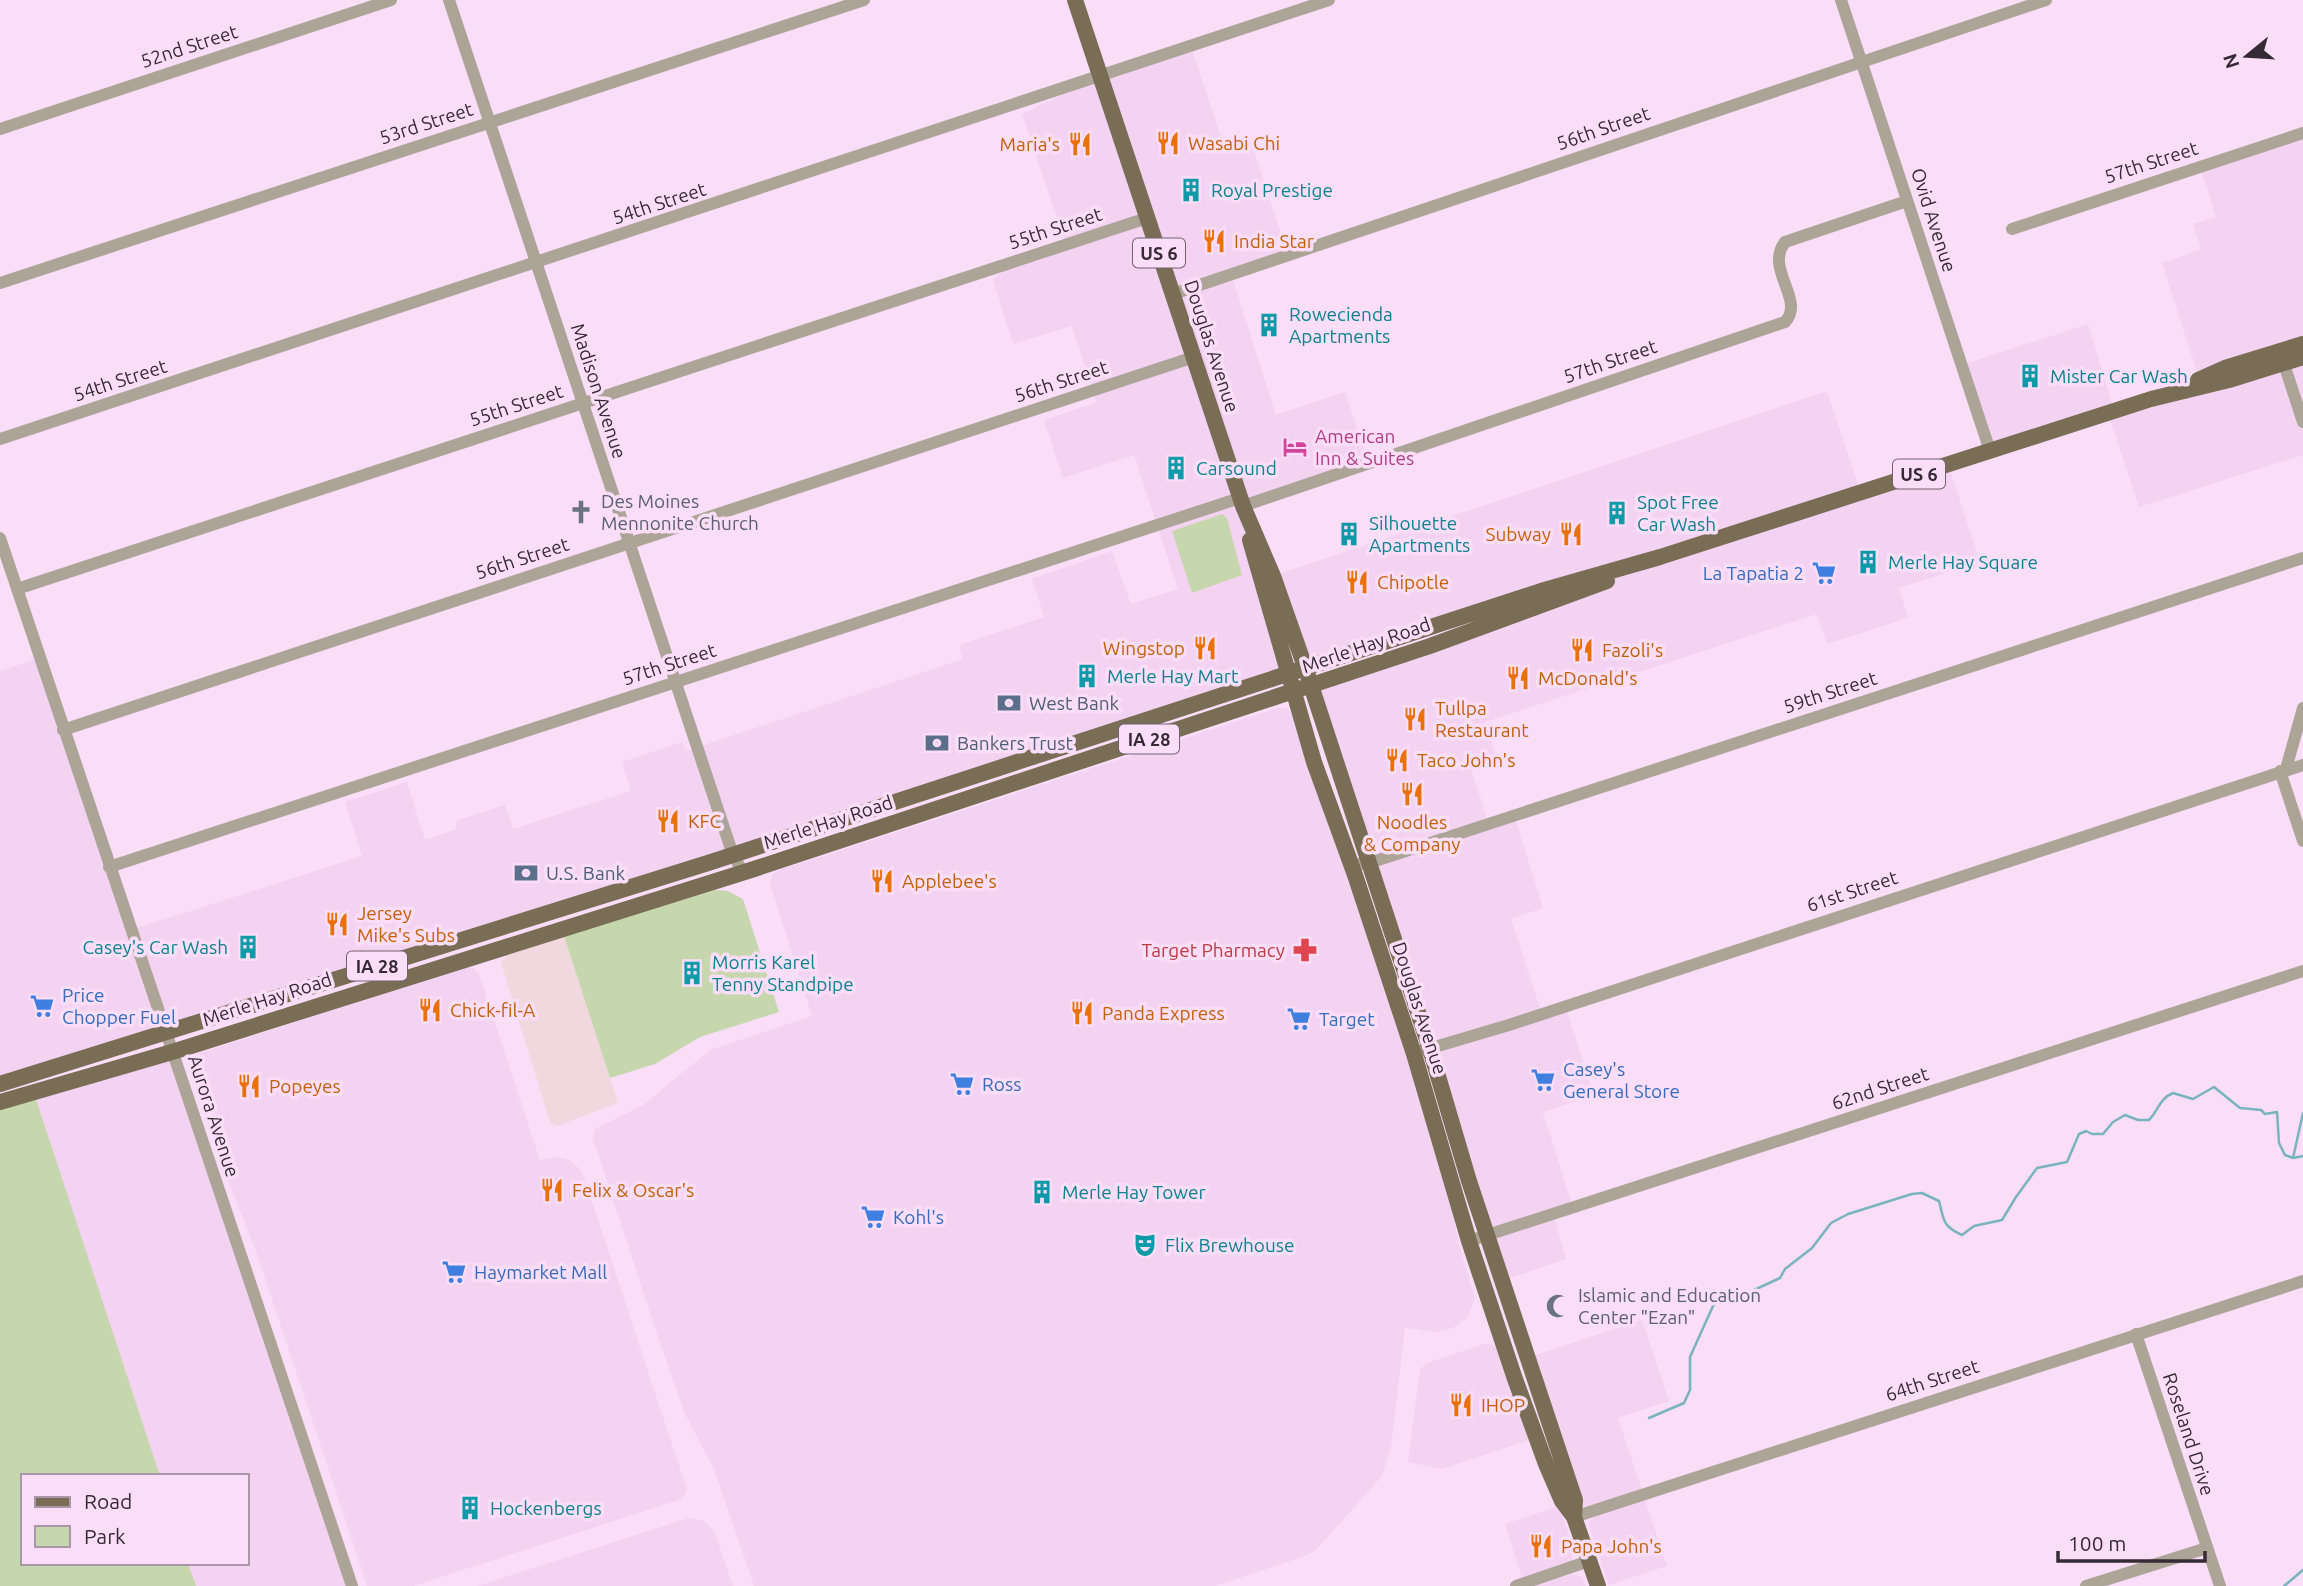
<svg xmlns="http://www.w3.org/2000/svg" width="2303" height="1586" font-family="Ubuntu,sans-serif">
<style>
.built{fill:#f4d2f2}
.medical{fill:#f1d7de}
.green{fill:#c7d7ad}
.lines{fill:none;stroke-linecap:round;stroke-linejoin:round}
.stream{stroke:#79b3be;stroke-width:2.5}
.minor{stroke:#aca597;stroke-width:12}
.major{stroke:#7a6d55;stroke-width:16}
.labels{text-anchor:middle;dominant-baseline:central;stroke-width:7;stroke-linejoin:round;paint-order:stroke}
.shield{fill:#fadef8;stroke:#716170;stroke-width:2}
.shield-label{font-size:18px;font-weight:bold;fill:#362b35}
.street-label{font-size:19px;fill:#362b35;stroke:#fadef8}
.food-label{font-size:19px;fill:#c56008;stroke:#fadef8;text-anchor:start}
.culture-label{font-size:19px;fill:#0d838f;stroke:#fadef8;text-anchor:start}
.hotel-label{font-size:19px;fill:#b23c85;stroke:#fadef8;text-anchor:start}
.worship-label{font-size:19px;fill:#5b616d;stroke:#fadef8;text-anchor:start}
.shop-label{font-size:19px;fill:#366cbe;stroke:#fadef8;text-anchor:start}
.service-label{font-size:19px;fill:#4e5e75;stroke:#fadef8;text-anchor:start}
.health-label{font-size:19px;fill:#be3a42;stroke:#fadef8;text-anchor:end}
</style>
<rect width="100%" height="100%" fill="#fadef8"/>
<path class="built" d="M 1191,47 L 1225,149 L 1251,142 L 1288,255 L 1231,274 L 1276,415 L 1345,392 L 1369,464 L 1243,506 L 1287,673 L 0,1084 L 0,671 L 39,658 L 131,930 L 362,856 L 345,802 L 407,782 L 425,840 L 457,829 L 455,821 L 505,805 L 513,829 L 631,791 L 622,762 L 682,742 L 686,751 L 963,659 L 959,645 L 1044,617 L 1032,579 L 1112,551 L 1131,604 L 1178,589 L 1134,455 L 1063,478 L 1044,420 L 1096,402 L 1072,326 L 1013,344 L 993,280 L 1013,262 L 1066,245 L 1022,114 L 1100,77 Z
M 2303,133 L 2303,344 L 2199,379 L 2162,263 L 2201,249 L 2193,224 L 2216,217 L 2200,166 Z
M 2088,324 L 2114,410 L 2303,357 L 2303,455 L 2139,507 L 2108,413 L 1990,451 L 1962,365 Z
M 1827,391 L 1861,493 L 1948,464 L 1980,562 L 1899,588 L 1908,618 L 1827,644 L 1817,614 L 1485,722 L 1497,760 L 1471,768 L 1485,813 L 1488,823 L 1514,815 L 1543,908 L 1511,919 L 1542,1014 L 1565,1006 L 1594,1095 L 1543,1112 L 1573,1208 L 1553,1214 L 1566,1259 L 1508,1279 L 1311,686 L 1609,581 L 1655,560 L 1305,667 L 1273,576 Z
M 1277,708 L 1285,708 L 1291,712 L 1294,718 L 1354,890 L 1443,1170 L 1460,1248 L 1475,1298 L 1468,1317 L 1453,1328 L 1438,1332 L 1405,1328 L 1391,1447 L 1382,1476 L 1317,1549 L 1308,1555 L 1215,1586 L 754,1586 L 714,1469 L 685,1414 L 655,1328 L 593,1138 L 595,1129 L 643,1105 L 710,1050 L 812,1016 L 770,884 L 772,876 L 777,871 Z
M 466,967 L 474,968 L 479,974 L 540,1160 L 558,1157 L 569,1160 L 578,1167 L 584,1177 L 687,1490 L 682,1499 L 413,1586 L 367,1586 L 257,1254 L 220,1160 L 190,1064 L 192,1058 L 197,1054 Z
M 172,1052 L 352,1586 L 195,1586 L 188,1563 L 247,1563 L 247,1476 L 159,1476 L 34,1093 Z
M 1642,1320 L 1669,1401 L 1618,1418 L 1642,1490 L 1587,1506 L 1582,1503 L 1533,1356 Z
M 1484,1344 L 1492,1344 L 1498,1349 L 1530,1440 L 1442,1469 L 1408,1462 L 1420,1369 L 1427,1363 Z
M 1645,1500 L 1667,1566 L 1609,1585 L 1589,1527 L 1590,1521 L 1595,1516 Z
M 1559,1506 L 1574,1550 L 1571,1562 L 1522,1578 L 1505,1524 Z
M 689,1518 L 704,1521 L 714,1531 L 733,1586 L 477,1586 Z
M 1573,1574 L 1582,1577 L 1586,1586 L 1534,1586 Z"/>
<path class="medical" d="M 564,936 L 618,1103 L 557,1126 L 550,1122 L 501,963 L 507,954 Z"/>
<path class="green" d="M 1222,514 L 1227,518 L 1242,575 L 1192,593 L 1172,531 Z
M 715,890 L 728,891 L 743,899 L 779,1012 L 700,1037 L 655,1064 L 610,1078 L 564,936 Z
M 34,1093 L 160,1476 L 23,1476 L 23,1563 L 188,1563 L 196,1586 L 0,1586 L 0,1102 Z"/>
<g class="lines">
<path class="stream" d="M 2293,1158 L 2303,1113
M 1649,1418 L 1684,1403 L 1690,1390 L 1690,1357 L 1713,1306 L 1723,1298 L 1754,1290 L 1780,1278 L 1785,1269 L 1812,1248 L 1831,1223 L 1848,1214 L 1912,1194 L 1922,1193 L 1939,1201 C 1944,1220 1942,1226 1962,1235 L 1974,1226 L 2002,1220 L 2016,1197 L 2037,1168 L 2067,1162 L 2079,1134 L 2086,1131 L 2092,1134 L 2103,1134 L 2113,1122 L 2125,1115 L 2138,1120 L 2149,1120 C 2158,1111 2160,1098 2173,1093 L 2193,1099 L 2214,1087 L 2240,1108 L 2261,1110 L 2265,1114 L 2277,1112 L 2279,1143 L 2285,1155 L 2293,1158 L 2303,1156
M 2284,1586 L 2303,1570"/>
<path class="minor" d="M 449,0 L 733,855 L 743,872
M 1841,0 L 1990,451
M 0,129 L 391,0
M 2012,229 L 2303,133
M 0,283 L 864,0
M 1173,294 L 2046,0
M 2281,355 L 2303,422
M 0,439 L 1329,0
M 1243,506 L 1785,322 C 1806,300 1764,269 1785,242 L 1907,201
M 0,538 L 352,1586
M 17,589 L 1147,218
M 63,730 L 1194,357
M 2286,769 L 2303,708
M 2280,771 L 2303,841
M 1351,865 L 1369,863 L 2303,558
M 109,867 L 1240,498
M 1421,1051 L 1509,1025 L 2303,765
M 1469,1241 L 2303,971
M 2136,1334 L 2220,1586
M 1574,1517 L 2303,1281
M 1516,1586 L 1589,1561
M 2086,1586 L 2207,1548"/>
<path class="major" d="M 1075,0 L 1243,506 L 1273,576 L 1305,667 L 1430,1049 L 1469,1181 L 1575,1500 L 1574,1517
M 2198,380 L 2225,368 L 2303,344
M 1250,540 L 1314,762 L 1355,875 L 1414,1054 L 1469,1241 L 1515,1379 L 1546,1464 L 1562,1501 L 1574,1517 L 1598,1586
M 0,1084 L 708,863 L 1541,591 L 1660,557 L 2151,399 L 2229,380 L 2303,357
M 0,1102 L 172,1052 L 751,870 L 1430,646 L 1607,581"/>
</g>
<defs>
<g id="restaurant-bare" transform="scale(1.89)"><path d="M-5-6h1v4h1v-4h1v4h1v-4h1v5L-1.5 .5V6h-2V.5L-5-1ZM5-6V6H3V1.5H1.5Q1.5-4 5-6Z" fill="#e8710a" stroke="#fadef8" stroke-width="2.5" paint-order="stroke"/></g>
<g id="building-bare" transform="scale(1.89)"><path d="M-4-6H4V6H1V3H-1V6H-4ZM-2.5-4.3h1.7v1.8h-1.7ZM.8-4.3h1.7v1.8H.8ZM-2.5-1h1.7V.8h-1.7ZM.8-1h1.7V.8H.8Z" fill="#0f9aa8" stroke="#fadef8" stroke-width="2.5" paint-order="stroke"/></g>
<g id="hotel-bare" transform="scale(1.89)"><path d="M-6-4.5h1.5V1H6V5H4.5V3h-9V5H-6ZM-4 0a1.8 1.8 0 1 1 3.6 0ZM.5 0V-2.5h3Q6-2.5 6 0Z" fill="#d1479c" stroke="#fadef8" stroke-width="2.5" paint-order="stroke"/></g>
<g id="church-bare" transform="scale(1.89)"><path d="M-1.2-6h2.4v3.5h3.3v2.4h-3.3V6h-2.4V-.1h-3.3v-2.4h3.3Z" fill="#6b7280" stroke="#fadef8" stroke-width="2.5" paint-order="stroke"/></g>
<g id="supermarket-bare" transform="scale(1.89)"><path d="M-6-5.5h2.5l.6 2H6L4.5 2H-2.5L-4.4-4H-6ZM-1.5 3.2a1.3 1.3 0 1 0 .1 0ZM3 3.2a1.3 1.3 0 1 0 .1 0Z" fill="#3f7fe0" stroke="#fadef8" stroke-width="2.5" paint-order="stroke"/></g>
<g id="bank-bare" transform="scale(1.89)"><path d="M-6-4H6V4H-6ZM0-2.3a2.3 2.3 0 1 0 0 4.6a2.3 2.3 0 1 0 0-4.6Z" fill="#5c6f8a" stroke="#fadef8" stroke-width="2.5" paint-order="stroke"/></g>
<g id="pharmacy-bare" transform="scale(1.89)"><path d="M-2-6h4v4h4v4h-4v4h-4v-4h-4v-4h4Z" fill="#e0444e" stroke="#fadef8" stroke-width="2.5" paint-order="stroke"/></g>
<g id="theatre-bare" transform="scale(1.89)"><path d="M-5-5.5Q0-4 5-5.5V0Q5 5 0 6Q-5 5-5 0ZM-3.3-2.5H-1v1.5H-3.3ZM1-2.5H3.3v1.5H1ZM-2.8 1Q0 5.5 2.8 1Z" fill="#0f9aa8" stroke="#fadef8" stroke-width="2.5" paint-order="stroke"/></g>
<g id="mosque-bare" transform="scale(1.89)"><path d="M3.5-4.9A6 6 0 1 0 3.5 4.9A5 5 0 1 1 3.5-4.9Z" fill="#6b7280" stroke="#fadef8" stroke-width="2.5" paint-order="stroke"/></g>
</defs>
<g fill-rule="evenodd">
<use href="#restaurant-bare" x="1168" y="143"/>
<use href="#restaurant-bare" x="1080" y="144"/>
<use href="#building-bare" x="1191" y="190"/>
<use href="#restaurant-bare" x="1214" y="241"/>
<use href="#building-bare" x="1269" y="325"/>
<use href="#building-bare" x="2030" y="376"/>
<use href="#hotel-bare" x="1295" y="447"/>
<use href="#building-bare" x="1176" y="468"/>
<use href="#church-bare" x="581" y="512"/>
<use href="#building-bare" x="1617" y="513"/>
<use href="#building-bare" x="1349" y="534"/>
<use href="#restaurant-bare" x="1571" y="534"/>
<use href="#building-bare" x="1868" y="562"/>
<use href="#supermarket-bare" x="1824" y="573"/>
<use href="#restaurant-bare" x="1357" y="582"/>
<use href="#restaurant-bare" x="1205" y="648"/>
<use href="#restaurant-bare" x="1582" y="650"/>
<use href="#building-bare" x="1087" y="676"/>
<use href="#restaurant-bare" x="1518" y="678"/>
<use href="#bank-bare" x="1009" y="703"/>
<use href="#restaurant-bare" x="1415" y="719"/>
<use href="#bank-bare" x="937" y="743"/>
<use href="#restaurant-bare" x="1397" y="760"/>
<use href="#restaurant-bare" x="1412" y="794"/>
<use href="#restaurant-bare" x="668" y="821"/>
<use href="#bank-bare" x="526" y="873"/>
<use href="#restaurant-bare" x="882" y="881"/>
<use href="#restaurant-bare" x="337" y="924"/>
<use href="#building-bare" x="248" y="947"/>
<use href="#pharmacy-bare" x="1305" y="950"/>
<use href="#building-bare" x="692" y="973"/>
<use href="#supermarket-bare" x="42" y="1006"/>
<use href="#restaurant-bare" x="430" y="1010"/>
<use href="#restaurant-bare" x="1082" y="1013"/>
<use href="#supermarket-bare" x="1299" y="1019"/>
<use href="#supermarket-bare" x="1543" y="1080"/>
<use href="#supermarket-bare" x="962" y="1084"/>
<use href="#restaurant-bare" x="249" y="1086"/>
<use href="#restaurant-bare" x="552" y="1190"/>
<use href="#building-bare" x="1042" y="1192"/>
<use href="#supermarket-bare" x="873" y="1217"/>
<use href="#theatre-bare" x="1145" y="1245"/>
<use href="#supermarket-bare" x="454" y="1272"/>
<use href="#mosque-bare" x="1558" y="1306"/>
<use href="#restaurant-bare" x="1461" y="1405"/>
<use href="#building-bare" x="470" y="1508"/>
<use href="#restaurant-bare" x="1541" y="1546"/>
</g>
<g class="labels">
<g class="shield">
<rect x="1133" y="238.5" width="52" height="29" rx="5"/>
<rect x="1893" y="459.5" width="52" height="29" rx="5"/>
<rect x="1119" y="724.5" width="60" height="29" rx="5"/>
<rect x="347" y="951.5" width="60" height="29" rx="5"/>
</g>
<g class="shield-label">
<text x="1159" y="253">US 6</text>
<text x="1919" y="474">US 6</text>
<text x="1149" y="739">IA 28</text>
<text x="377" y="966">IA 28</text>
</g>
<g class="street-label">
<text transform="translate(189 46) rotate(-18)">52nd Street</text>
<text transform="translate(426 123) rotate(-18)">53rd Street</text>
<text transform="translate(1603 128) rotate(-19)">56th Street</text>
<text transform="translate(2151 162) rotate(-18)">57th Street</text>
<text transform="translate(659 203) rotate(-18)">54th Street</text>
<text transform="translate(1934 220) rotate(72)">Ovid Avenue</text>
<text transform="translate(1055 228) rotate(-18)">55th Street</text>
<text transform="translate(1212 346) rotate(72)">Douglas Avenue</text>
<text transform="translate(1610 361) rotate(-19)">57th Street</text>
<text transform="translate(120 380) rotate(-18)">54th Street</text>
<text transform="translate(1061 381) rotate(-18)">56th Street</text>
<text transform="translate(599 391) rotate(72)">Madison Avenue</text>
<text transform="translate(516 405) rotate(-18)">55th Street</text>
<text transform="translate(522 558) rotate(-18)">56th Street</text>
<text transform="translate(1366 645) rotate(-19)">Merle Hay Road</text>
<text transform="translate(669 664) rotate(-18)">57th Street</text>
<text transform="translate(1830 692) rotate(-18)">59th Street</text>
<text transform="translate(828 822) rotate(-18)">Merle Hay Road</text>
<text transform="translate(1852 891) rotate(-18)">61st Street</text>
<text transform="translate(267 999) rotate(-18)">Merle Hay Road</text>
<text transform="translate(1420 1008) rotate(72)">Douglas Avenue</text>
<text transform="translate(1880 1088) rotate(-18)">62nd Street</text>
<text transform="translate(214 1116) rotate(72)">Aurora Avenue</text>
<text transform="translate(1932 1380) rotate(-18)">64th Street</text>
<text transform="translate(2189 1434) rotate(72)">Roseland Drive</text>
</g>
<g class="food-label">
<text x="1188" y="143">Wasabi Chi</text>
<text x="1060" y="144" text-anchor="end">Maria's</text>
<text x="1234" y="241">India Star</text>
<text x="1551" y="534" text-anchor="end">Subway</text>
<text x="1377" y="582">Chipotle</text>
<text x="1185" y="648" text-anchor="end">Wingstop</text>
<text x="1602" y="650">Fazoli's</text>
<text x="1538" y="678">McDonald's</text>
<text x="1435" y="708">Tullpa<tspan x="1435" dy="22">Restaurant</tspan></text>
<text x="1417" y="760">Taco John's</text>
<text x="688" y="821">KFC</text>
<text x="1412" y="822" text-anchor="middle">Noodles<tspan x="1412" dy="22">&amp; Company</tspan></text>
<text x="902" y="881">Applebee's</text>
<text x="357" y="913">Jersey<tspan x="357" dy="22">Mike's Subs</tspan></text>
<text x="450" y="1010">Chick-fil-A</text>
<text x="1102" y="1013">Panda Express</text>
<text x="269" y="1086">Popeyes</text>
<text x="572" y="1190">Felix &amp; Oscar's</text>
<text x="1481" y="1405">IHOP</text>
<text x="1561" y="1546">Papa John's</text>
</g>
<g class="culture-label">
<text x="1211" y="190">Royal Prestige</text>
<text x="1289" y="314">Rowecienda<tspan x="1289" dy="22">Apartments</tspan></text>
<text x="2050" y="376">Mister Car Wash</text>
<text x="1196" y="468">Carsound</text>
<text x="1637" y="502">Spot Free<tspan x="1637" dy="22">Car Wash</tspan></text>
<text x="1369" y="523">Silhouette<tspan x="1369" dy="22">Apartments</tspan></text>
<text x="1888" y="562">Merle Hay Square</text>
<text x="1107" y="676">Merle Hay Mart</text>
<text x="228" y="947" text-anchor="end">Casey's Car Wash</text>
<text x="712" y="962">Morris Karel<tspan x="712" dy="22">Tenny Standpipe</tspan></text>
<text x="1062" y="1192">Merle Hay Tower</text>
<text x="1165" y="1245">Flix Brewhouse</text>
<text x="490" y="1508">Hockenbergs</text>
</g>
<g class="hotel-label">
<text x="1315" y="436">American<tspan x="1315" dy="22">Inn &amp; Suites</tspan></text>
</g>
<g class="worship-label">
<text x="601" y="501">Des Moines<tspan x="601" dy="22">Mennonite Church</tspan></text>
<text x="1578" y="1295">Islamic and Education<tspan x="1578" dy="22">Center "Ezan"</tspan></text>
</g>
<g class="shop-label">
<text x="1804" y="573" text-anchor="end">La Tapatia 2</text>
<text x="62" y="995">Price<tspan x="62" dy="22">Chopper Fuel</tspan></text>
<text x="1319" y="1019">Target</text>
<text x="1563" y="1069">Casey's<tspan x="1563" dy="22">General Store</tspan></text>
<text x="982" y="1084">Ross</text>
<text x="893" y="1217">Kohl's</text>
<text x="474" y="1272">Haymarket Mall</text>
</g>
<g class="service-label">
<text x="1029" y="703">West Bank</text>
<text x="957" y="743">Bankers Trust</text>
<text x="546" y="873">U.S. Bank</text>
</g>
<g class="health-label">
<text x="1285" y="950">Target Pharmacy</text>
</g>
</g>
<rect x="21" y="1474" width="228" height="91" fill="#fadef8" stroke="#ac96aa" stroke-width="2"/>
<rect x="35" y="1497" width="35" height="10" fill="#7a6d55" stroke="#ac96aa" stroke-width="2"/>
<text x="84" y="1509" font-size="21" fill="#362b35">Road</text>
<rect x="35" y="1526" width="35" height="21" fill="#c7d7ad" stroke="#ac96aa" stroke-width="2"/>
<text x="84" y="1544" font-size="21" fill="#362b35">Park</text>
<g transform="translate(2247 56) rotate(252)" stroke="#fadef8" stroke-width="5" paint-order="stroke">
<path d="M0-5L12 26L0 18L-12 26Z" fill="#362b35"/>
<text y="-10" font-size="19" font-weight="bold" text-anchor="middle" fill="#362b35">N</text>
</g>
<path d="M2058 1551v10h147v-10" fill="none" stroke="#362b35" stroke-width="3.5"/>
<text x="2068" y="1551" font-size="21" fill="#362b35" stroke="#fadef8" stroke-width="5" paint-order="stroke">100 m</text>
</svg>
